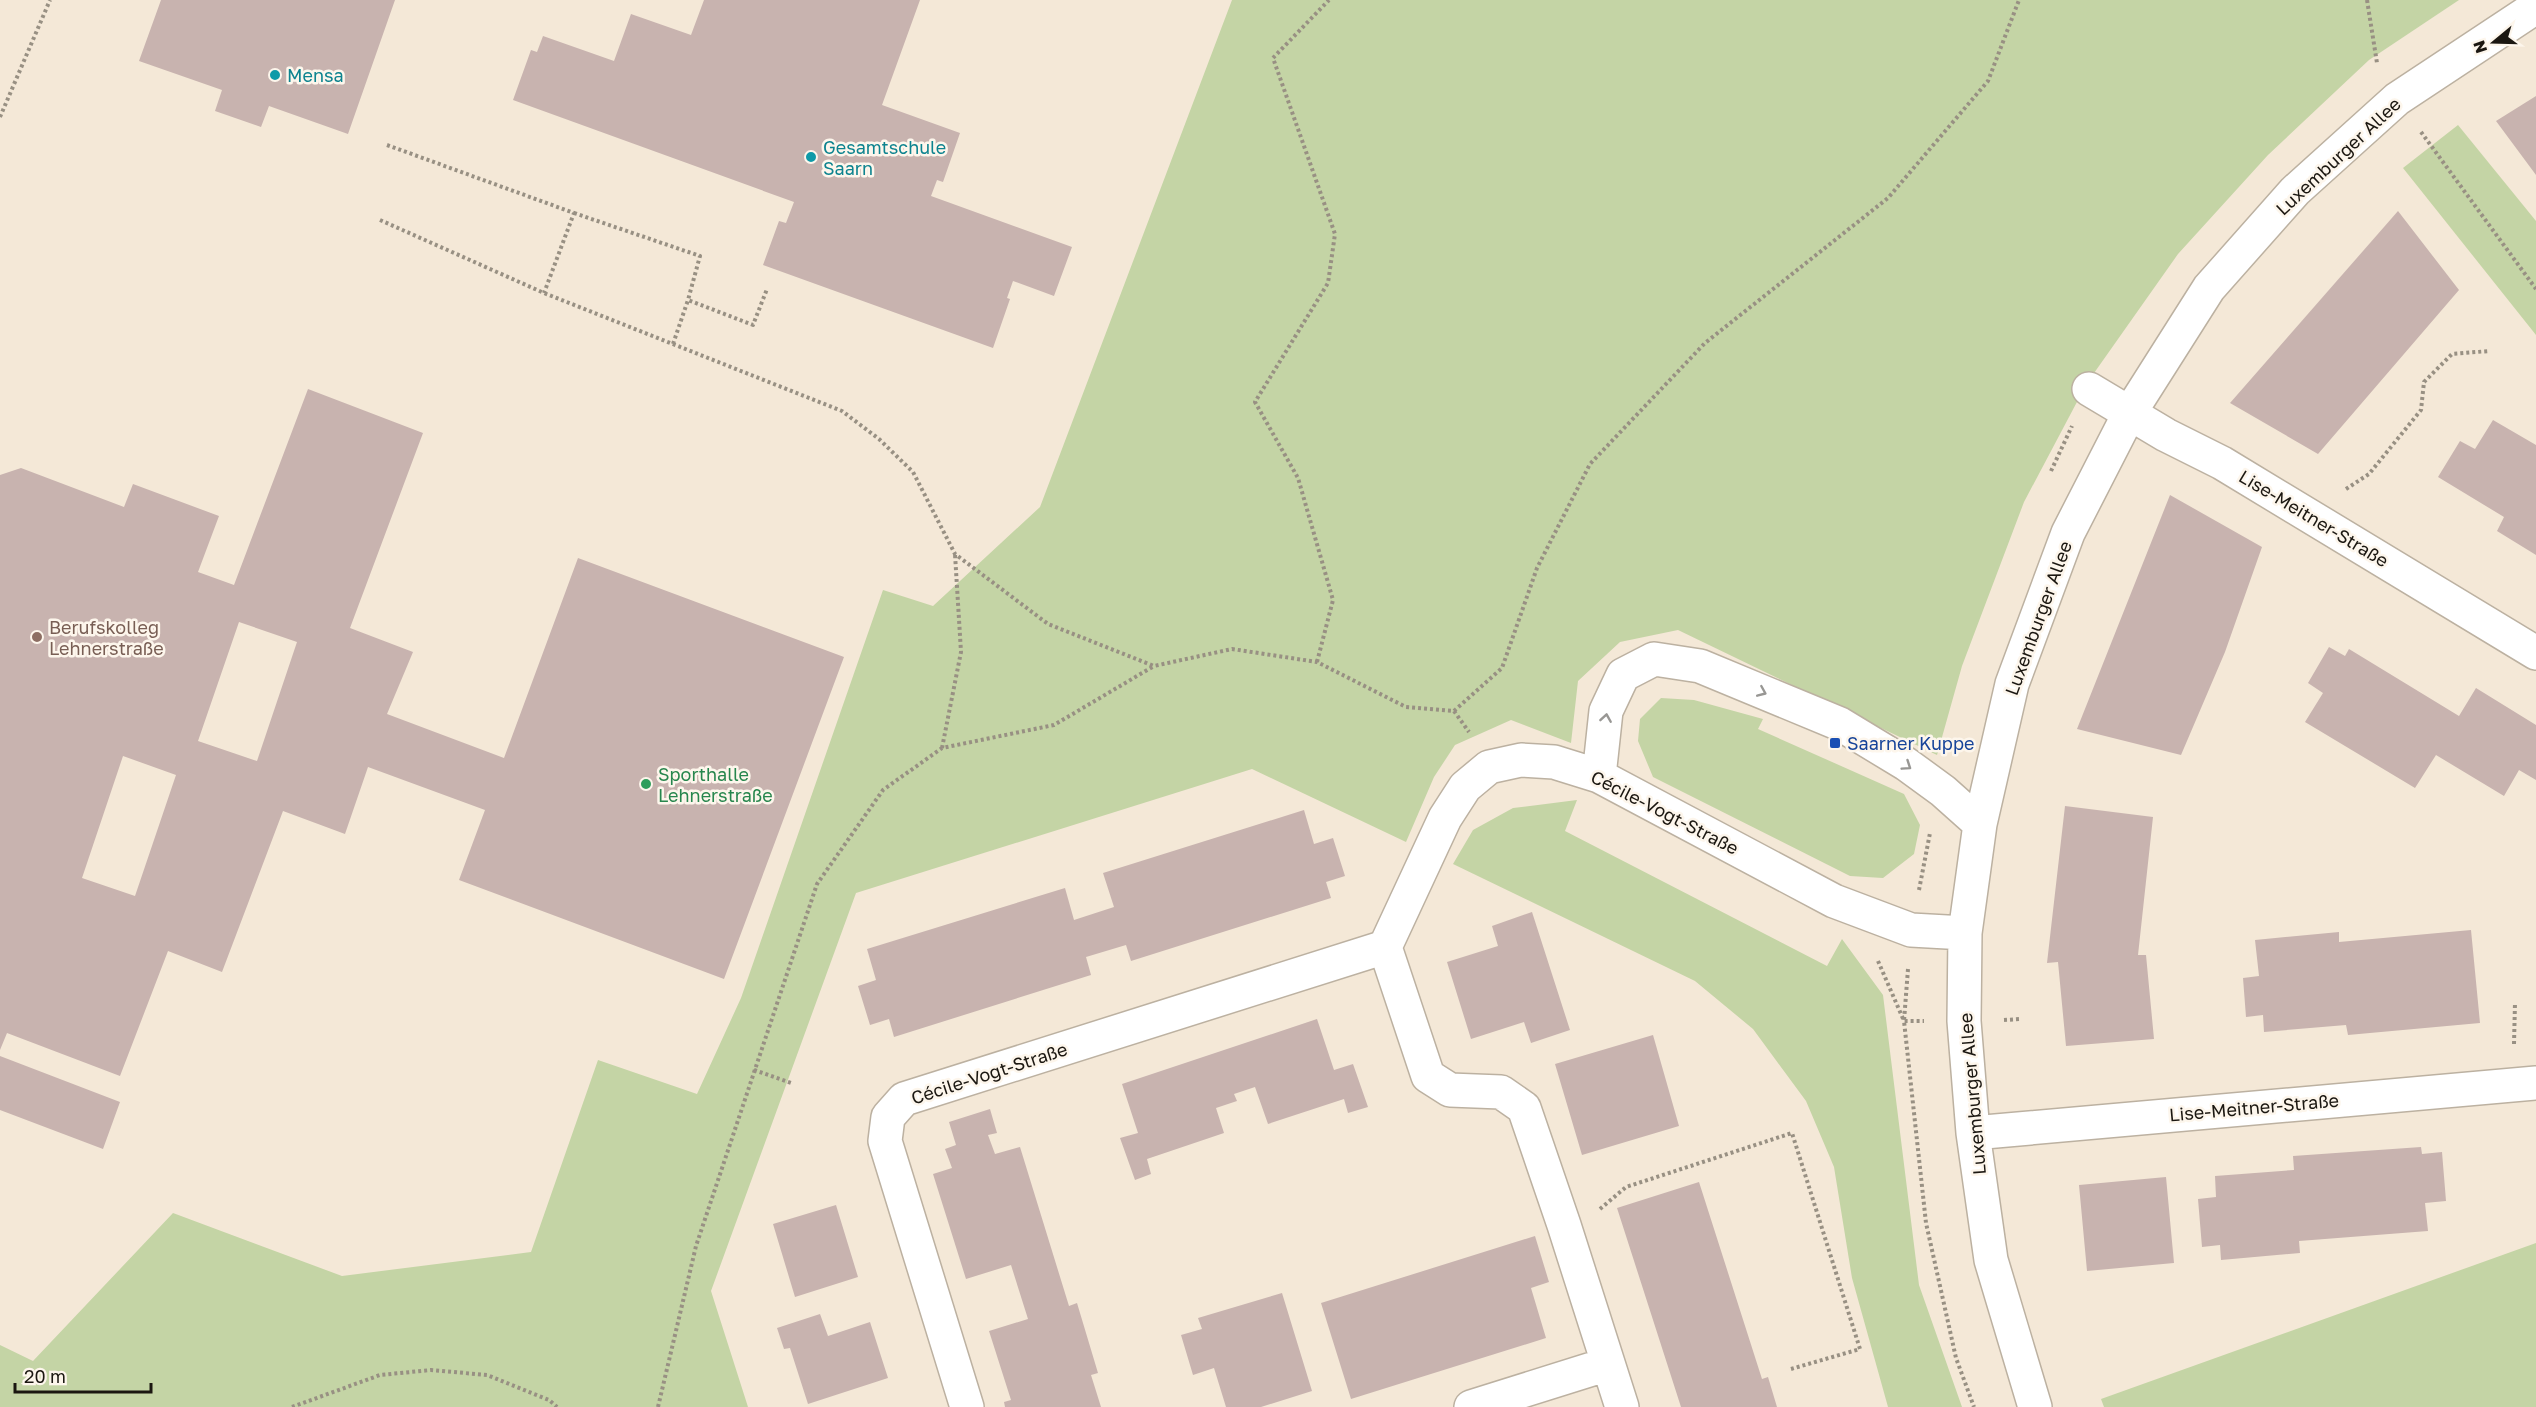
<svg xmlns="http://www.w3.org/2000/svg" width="2536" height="1407" font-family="'Golos Text',sans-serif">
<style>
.green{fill:#c4d4a5}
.building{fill:#c8b3af;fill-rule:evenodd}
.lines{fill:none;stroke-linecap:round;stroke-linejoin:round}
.minor-casing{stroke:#bcb1a1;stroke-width:36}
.path{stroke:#989083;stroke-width:4;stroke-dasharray:3 3;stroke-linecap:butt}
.minor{stroke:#fff;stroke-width:33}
.oneway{stroke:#989794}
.culture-dot{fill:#0f9aa8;stroke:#fdf6ec;stroke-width:2}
.education-dot{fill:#8d6e63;stroke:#fdf6ec;stroke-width:2}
.transit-dot{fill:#1a4fb4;stroke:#fdf6ec;stroke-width:2}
.leisure-dot{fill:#2e9e5b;stroke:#fdf6ec;stroke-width:2}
.labels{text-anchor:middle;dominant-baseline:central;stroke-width:5;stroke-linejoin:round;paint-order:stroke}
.culture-label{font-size:18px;fill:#0d838f;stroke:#fdf6ec;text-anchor:start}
.street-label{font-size:18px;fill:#1b1711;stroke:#fdf6ec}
.education-label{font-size:18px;fill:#785e54;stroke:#fdf6ec;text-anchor:start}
.transit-label{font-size:18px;fill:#164399;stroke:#fdf6ec;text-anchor:start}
.leisure-label{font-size:18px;fill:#27864d;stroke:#fdf6ec;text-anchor:start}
</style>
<rect width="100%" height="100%" fill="#f4e8d7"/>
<path class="green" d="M 1232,0 L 2459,0 L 2369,60 L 2268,155 L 2178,254 L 2087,383 L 2024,502 L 1962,666 L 1937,755 L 1678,630 L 1620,642 L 1578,681 L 1571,743 L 1511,720 L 1455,745 L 1434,777 L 1406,842 L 1252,769 L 856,893 L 711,1291 L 748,1407 L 0,1407 L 0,1345 L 33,1361 L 173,1213 L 342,1276 L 531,1252 L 598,1060 L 697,1094 L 741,998 L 883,590 L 933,606 L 1040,507 Z
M 2458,125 L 2536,221 L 2536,335 L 2403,168 Z
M 1661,698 L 1694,700 L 1763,719 L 1758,729 L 1904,794 L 1920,825 L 1914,854 L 1883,878 L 1850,876 L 1653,777 L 1638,741 L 1640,719 Z
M 1577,800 L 1565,831 L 1827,966 L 1842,939 L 1883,995 L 1919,1285 L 1962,1407 L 1888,1407 L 1852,1278 L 1834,1167 L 1806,1101 L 1753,1029 L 1695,981 L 1453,864 L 1473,830 L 1513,808 Z
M 2536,1243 L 2536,1407 L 2104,1407 L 2101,1399 Z"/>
<path class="building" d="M 161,0 L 395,0 L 348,134 L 269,106 L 261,127 L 215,111 L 222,90 L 139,61 Z
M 704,0 L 920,0 L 882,105 L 960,133 L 943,182 L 937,180 L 931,196 L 1072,247 L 1054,296 L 1013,281 L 1007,298 L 1010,299 L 993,348 L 763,265 L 779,221 L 786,223 L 794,202 L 513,100 L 531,50 L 537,52 L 543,36 L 614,61 L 631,14 L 691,35 Z
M 2536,96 L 2536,175 L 2496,121 Z
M 2398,211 L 2459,290 L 2318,454 L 2230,403 Z
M 308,389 L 423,433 L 350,628 L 413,652 L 387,714 L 504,758 L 578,558 L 844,657 L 724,979 L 459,880 L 485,810 L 368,767 L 345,834 L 283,811 L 222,972 L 168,951 L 120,1076 L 7,1033 L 0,1050 L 0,475 L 21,468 L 124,507 L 133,484 L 219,516 L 198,572 L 234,585 ZM 239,622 L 297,642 L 257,761 L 198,741 ZM 123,756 L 176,775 L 135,896 L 82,878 Z
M 2493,420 L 2536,445 L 2536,555 L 2497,531 L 2504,517 L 2438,477 L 2460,441 L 2475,449 Z
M 2170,495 L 2262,547 L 2225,652 L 2181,755 L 2077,729 Z
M 2329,647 L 2345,656 L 2349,649 L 2459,716 L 2476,688 L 2536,725 L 2536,780 L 2519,770 L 2504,796 L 2436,755 L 2415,788 L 2305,722 L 2323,693 L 2308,683 Z
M 2065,806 L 2153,817 L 2138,955 L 2146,955 L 2154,1039 L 2066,1046 L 2058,962 L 2047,963 Z
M 1304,810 L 1314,844 L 1333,838 L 1345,876 L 1326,882 L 1331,898 L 1131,961 L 1126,945 L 1086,957 L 1091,975 L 894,1037 L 889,1019 L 870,1025 L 858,986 L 876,980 L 867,949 L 1065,888 L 1074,920 L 1114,907 L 1103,873 Z
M 1532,912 L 1570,1030 L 1531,1043 L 1524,1022 L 1471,1039 L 1447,962 L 1498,946 L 1492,926 Z
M 2471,930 L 2480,1023 L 2348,1035 L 2346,1025 L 2264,1032 L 2263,1015 L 2246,1017 L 2243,978 L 2259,976 L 2255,940 L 2339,932 L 2339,942 Z
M 1317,1019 L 1334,1070 L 1353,1064 L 1368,1107 L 1348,1113 L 1344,1099 L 1268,1124 L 1255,1087 L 1234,1094 L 1237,1101 L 1216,1108 L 1224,1133 L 1147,1159 L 1151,1174 L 1135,1180 L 1120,1138 L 1138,1133 L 1122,1084 Z
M 1653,1035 L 1679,1126 L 1582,1155 L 1555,1064 Z
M 0,1056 L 120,1102 L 103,1149 L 0,1110 Z
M 990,1109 L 997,1133 L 988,1135 L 995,1154 L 1020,1147 L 1069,1306 L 1077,1303 L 1098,1373 L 1091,1375 L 1101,1407 L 1005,1407 L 1004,1402 L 1011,1400 L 989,1331 L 1028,1319 L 1011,1265 L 966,1279 L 933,1174 L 952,1168 L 945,1149 L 956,1145 L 949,1122 Z
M 2421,1147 L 2422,1154 L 2442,1152 L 2446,1201 L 2425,1203 L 2428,1231 L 2299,1241 L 2300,1253 L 2221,1260 L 2220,1245 L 2202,1247 L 2198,1199 L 2216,1197 L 2215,1176 L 2294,1170 L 2293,1156 Z
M 2166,1177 L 2174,1263 L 2087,1271 L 2079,1185 Z
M 1699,1182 L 1762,1379 L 1768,1377 L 1777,1407 L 1681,1407 L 1617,1208 Z
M 836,1205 L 858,1277 L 795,1297 L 773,1224 Z
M 1535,1236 L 1549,1282 L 1531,1288 L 1546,1338 L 1351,1399 L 1321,1303 Z
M 1282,1293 L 1312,1391 L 1261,1407 L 1226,1407 L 1214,1368 L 1193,1375 L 1181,1335 L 1202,1329 L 1198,1318 Z
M 820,1314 L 828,1336 L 870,1322 L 888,1378 L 808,1404 L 790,1348 L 784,1349 L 777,1328 Z"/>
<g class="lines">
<g class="minor-casing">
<path id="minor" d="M 2089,389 L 2166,435 L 2222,463 L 2536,653
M 1599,776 L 1606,711 L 1623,675 L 1654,659 L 1700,666 L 1840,724 L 1906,764 L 1943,791 L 1980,824
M 1973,1133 L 2536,1083
M 967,1407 L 885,1141 L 888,1117 L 904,1099 L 1385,947
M 1471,1407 L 1608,1364
M 1622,1407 L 1564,1225 L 1524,1108 L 1501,1092 L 1450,1090 L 1428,1076 L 1385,947 L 1445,818 L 1465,787 L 1489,767 L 1521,760 L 1554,762 L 1599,776 L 1834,901 L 1911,930 L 1965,933
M 2035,1407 L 1991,1260 L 1973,1133 L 1964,1021 L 1965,933 L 1980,824 L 2012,684 L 2068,533 L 2129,414 L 2209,288 L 2295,191 L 2397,99 L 2536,7"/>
</g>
<path class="path" d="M 2367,0 L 2377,63
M 0,117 L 50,0
M 2421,132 L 2536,289
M 387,145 L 574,213 L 544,293
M 574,213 L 700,256 L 688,300
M 380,220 L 544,293 L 842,411 L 879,439 L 913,472 L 955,554 L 1048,624 L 1154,666 L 1232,649 L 1317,662 L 1406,707 L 1454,711 L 1502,668 L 1537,568 L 1590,464 L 1705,343 L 1888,198 L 1988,81 L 2019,0
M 673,344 L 688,300 L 753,325 L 767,289
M 2051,471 L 2072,426
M 2346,489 L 2369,474 L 2421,410 L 2424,382 L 2452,354 L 2489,351
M 1317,662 L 1333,600 L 1298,478 L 1255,402 L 1328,283 L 1335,234 L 1273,58 L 1329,0
M 1454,711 L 1469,732
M 942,748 L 961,652 L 955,554
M 1919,890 L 1930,833
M 1878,961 L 1904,1021 L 1924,1021
M 1908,969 L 1904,1021 L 1926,1223 L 1956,1358 L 1974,1407
M 2004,1020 L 2021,1019
M 2514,1044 L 2515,1003
M 754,1070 L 791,1083
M 1600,1209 L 1626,1187 L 1792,1133 L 1860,1349 L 1791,1369
M 292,1407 L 380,1375 L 431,1370 L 487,1375 L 549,1400 L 557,1407
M 658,1407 L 696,1246 L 817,884 L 883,790 L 942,748 L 1054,725 L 1154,666"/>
<use href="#minor" class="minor"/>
</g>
<defs><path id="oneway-chevron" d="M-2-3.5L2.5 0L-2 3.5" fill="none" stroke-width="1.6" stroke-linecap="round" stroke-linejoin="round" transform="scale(1.5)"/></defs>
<g class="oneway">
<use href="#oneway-chevron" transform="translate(1762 692) rotate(23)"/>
<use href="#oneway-chevron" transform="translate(1606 718) rotate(-81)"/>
<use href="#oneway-chevron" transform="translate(1907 766) rotate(34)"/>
</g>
<g class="culture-dot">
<circle cx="275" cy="75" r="6"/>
<circle cx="811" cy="157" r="6"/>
</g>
<circle class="education-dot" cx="37" cy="637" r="6"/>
<rect class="transit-dot" x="1829" y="737" width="12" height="12" rx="3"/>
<circle class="leisure-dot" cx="646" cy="784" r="6"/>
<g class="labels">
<g class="culture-label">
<text x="287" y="75">Mensa</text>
<text x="823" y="147">Gesamtschule<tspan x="823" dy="21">Saarn</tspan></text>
</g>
<g class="street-label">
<text transform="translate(2338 156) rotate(-43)">Luxemburger Allee</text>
<text transform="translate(2314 518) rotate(31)">Lise-Meitner-Straße</text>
<text transform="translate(2038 618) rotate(-70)">Luxemburger Allee</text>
<text transform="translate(1665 812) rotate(27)">Cécile-Vogt-Straße</text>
<text transform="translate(989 1073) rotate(-18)">Cécile-Vogt-Straße</text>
<text transform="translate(1972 1094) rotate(-95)">Luxemburger Allee</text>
<text transform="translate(2254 1107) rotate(-5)">Lise-Meitner-Straße</text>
</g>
<g class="education-label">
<text x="49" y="627">Berufskolleg<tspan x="49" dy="21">Lehnerstraße</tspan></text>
</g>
<g class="transit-label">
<text x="1847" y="743">Saarner Kuppe</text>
</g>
<g class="leisure-label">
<text x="658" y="774">Sporthalle<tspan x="658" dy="21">Lehnerstraße</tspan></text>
</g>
</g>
<g transform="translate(2494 42) rotate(251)" stroke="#fdf6ec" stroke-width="4.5" paint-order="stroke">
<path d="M0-4.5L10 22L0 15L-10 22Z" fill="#1b1711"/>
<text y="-9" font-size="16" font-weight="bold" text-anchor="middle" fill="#1b1711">N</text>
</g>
<path d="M15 1383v9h136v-9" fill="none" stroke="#1b1711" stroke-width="3"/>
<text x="24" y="1383" font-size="18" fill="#1b1711" stroke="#fdf6ec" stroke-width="4.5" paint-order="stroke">20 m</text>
</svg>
